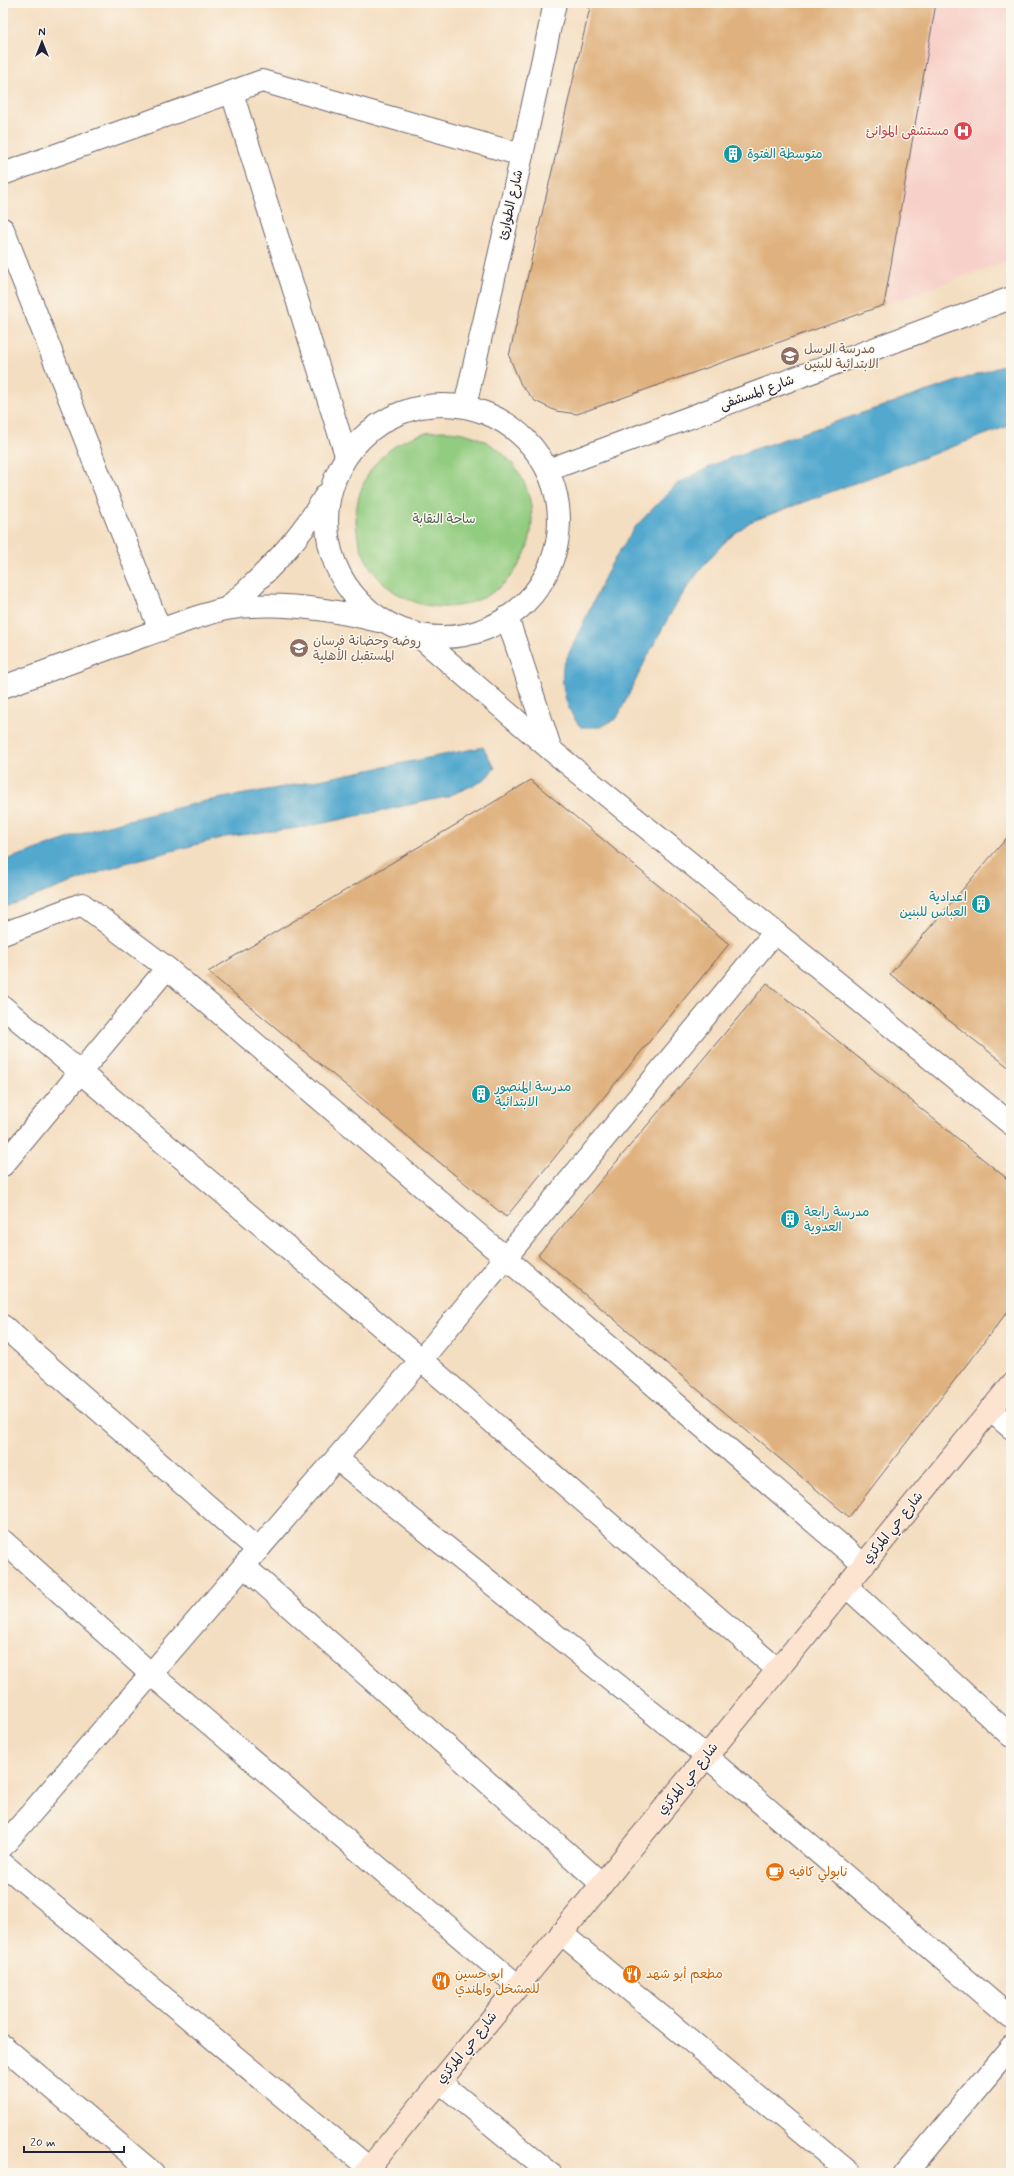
<svg xmlns="http://www.w3.org/2000/svg" width="1014" height="2176" font-family="Mynerve,'Playpen Sans Arabic',sans-serif">
<style>
.built{fill:#f7d0c9}
.green{fill:#92cc80;stroke:#5a775e}
.water{fill:#52a8ce;stroke:#3a6584}
.building{fill:#dfb17e}
.lines{fill:none;stroke-linecap:round;stroke-linejoin:round}
.minor-casing{stroke:#6c646a;stroke-width:24}
.tertiary-casing{stroke:#6c646a;stroke-width:24}
.secondary-casing{stroke:#6c646a;stroke-width:24}
.minor{stroke:#fff;stroke-width:22}
.tertiary{stroke:#fff;stroke-width:22}
.secondary{stroke:#fde4d1;stroke-width:22}
.labels{text-anchor:middle;dominant-baseline:central;stroke-width:3;stroke-linejoin:round;paint-order:stroke}
.health-label{font-size:13px;fill:#be3a42;stroke:#fbf7ec;text-anchor:end}
.culture-label{font-size:13px;fill:#0d838f;stroke:#fbf7ec;text-anchor:start}
.street-label{font-size:13px;fill:#22223b;stroke:#fbf7ec}
.education-label{font-size:13px;fill:#785e54;stroke:#fbf7ec;text-anchor:start}
.park-label{font-size:13px;fill:#495e53;stroke:#fbf7ec}
.food-label{font-size:13px;fill:#c56008;stroke:#fbf7ec;text-anchor:start}
</style>
<rect width="100%" height="100%" fill="#fbf7ec"/>
<filter id="ink" filterUnits="userSpaceOnUse"><feTurbulence type="fractalNoise" baseFrequency=".025" numOctaves="2"/><feDisplacementMap in="SourceGraphic" scale="8" xChannelSelector="R" yChannelSelector="G"/><feConvolveMatrix kernelMatrix="1 2 1 2 8 2 1 2 1" color-interpolation-filters="sRGB"/></filter>
<filter id="wash" filterUnits="userSpaceOnUse"><feTurbulence type="fractalNoise" baseFrequency=".012" numOctaves="4" result="noise"/><feDisplacementMap in="SourceGraphic" scale="16" xChannelSelector="R" yChannelSelector="G"/><feGaussianBlur stdDeviation="0.9" result="paint"/><feColorMatrix in="noise" values="0 0 0 0 0 0 0 0 0 0 0 0 0 0 0 0 0 1.4 0 .05"/><feComposite in="paint" operator="in"/></filter>
<g filter="url(#wash)">
<rect width="100%" height="100%" fill="#f4dec1"/>
<path class="built" d="M 936,3 L 1011,3 L 1011,259 L 884,305 Z"/>
<path class="green" d="M356 519a88 88 0 1 1 176 0a88 88 0 1 1-176 0Z"/>
<path class="water" d="M 1011,363 L 1011,425 L 750,522 C 740,530 729,537 721,546 C 674,594 647,659 617,718 L 601,727 L 581,727 C 566,711 561,688 563,666 L 610,566 L 635,527 L 677,484 L 717,463 L 752,450 Z
M 483,747 L 495,768 L 483,781 L 446,797 L 305,827 L 225,837 L 122,864 L 3,908 L 3,861 L 104,826 L 201,802 L 289,786 Z"/>
<g id="blocks">
<path class="building" d="M 591,3 L 936,3 L 884,305 L 577,414 L 556,411 L 535,401 L 521,385 L 509,356 Z
M 531,780 L 729,944 L 506,1217 L 208,972 Z
M 1011,833 L 1011,1069 L 890,974 Z
M 767,983 L 1011,1182 L 1011,1307 L 849,1517 L 538,1255 Z"/>
</g>
</g>
<g filter="url(#ink)">
<use href="#blocks" fill-opacity="0" stroke="#6c646a" stroke-width="1"/>
<g class="lines">
<g class="minor-casing">
<path id="minor" d="M 232,93 L 346,455
M 3,174 L 262,81 L 522,155
M 3,229 L 160,630
M 3,934 L 82,904 L 167,968 L 864,1565
M 3,1007 L 421,1360 L 778,1670
M 3,1165 L 167,968
M 3,1326 L 258,1550
M 990,1410 L 1011,1428
M 337,1459 L 706,1756 L 1011,2018
M 3,1541 L 151,1674 L 518,1986
M 244,1566 L 602,1884
M 846,1586 L 1011,1736
M 3,1846 L 421,1360 L 775,932
M 3,1864 L 369,2168
M 561,1933 L 850,2173
M 3,2046 L 153,2173
M 440,2082 L 550,2173
M 906,2173 L 1011,2047"/>
</g>
<g class="tertiary-casing">
<path id="tertiary" d="M327 521a116 116 0 1 1 232 0a116 116 0 1 1-232 0Z
M 465,406 L 522,155 L 555,3
M 548,470 L 1011,298
M 226,609 C 265,575 299,540 326,495
M 507,617 L 551,750
M 415,633 L 551,750 L 1011,1124
M 3,687 C 50,670 96,653 143,636 C 167,628 201,614 226,609 C 276,600 331,609 379,621"/>
</g>
<g class="secondary-casing">
<path id="secondary" d="M 365,2173 L 1011,1385"/>
</g>
<use href="#minor" class="minor"/>
<use href="#tertiary" class="tertiary"/>
<use href="#secondary" class="secondary"/>
</g>
</g>
<defs>
<g id="hospital-disc" transform="scale(1)"><circle r="9.5" fill="#e0444e" stroke="#fbf7ec"/><path d="M-5-5h3v3.5h4V-5h3V5h-3V1.5h-4V5h-3Z" fill="#fff"/></g>
<g id="building-disc" transform="scale(1)"><circle r="9.5" fill="#0f9aa8" stroke="#fbf7ec"/><path d="M-4-6H4V6H1V3H-1V6H-4ZM-2.5-4.3h1.7v1.8h-1.7ZM.8-4.3h1.7v1.8H.8ZM-2.5-1h1.7V.8h-1.7ZM.8-1h1.7V.8H.8Z" fill="#fff"/></g>
<g id="school-disc" transform="scale(1)"><circle r="9.5" fill="#8d6e63" stroke="#fbf7ec"/><path d="M0-5L7-2L0 1L-7-2ZM-4 1L0 2.5L4 1V4Q0 6-4 4Z" fill="#fff"/></g>
<g id="cafe-disc" transform="scale(1)"><circle r="9.5" fill="#e8710a" stroke="#fbf7ec"/><path d="M-5.5-4.5H6V0H3Q3 3.5 0 3.5H-2.5Q-5.5 3.5-5.5 0ZM3-3.2v2h1.7v-2ZM-6 4.5H4V6H-6Z" fill="#fff"/></g>
<g id="restaurant-disc" transform="scale(1)"><circle r="9.5" fill="#e8710a" stroke="#fbf7ec"/><path d="M-5-6h1v4h1v-4h1v4h1v-4h1v5L-1.5 .5V6h-2V.5L-5-1ZM5-6V6H3V1.5H1.5Q1.5-4 5-6Z" fill="#fff"/></g>
</defs>
<g fill-rule="evenodd">
<use href="#hospital-disc" x="963" y="131"/>
<use href="#building-disc" x="733" y="154"/>
<use href="#school-disc" x="790" y="356"/>
<use href="#school-disc" x="299" y="648"/>
<use href="#building-disc" x="981" y="904"/>
<use href="#building-disc" x="481" y="1094"/>
<use href="#building-disc" x="790" y="1219"/>
<use href="#cafe-disc" x="775" y="1872"/>
<use href="#restaurant-disc" x="632" y="1974"/>
<use href="#restaurant-disc" x="441" y="1981"/>
</g>
<g class="labels">
<g class="health-label">
<text x="949" y="131">مستشفى الموانئ</text>
</g>
<g class="culture-label">
<text x="747" y="154">متوسطة الفتوة</text>
<text x="967" y="897" text-anchor="end">اعدادية<tspan x="967" dy="15">العباس للبنين</tspan></text>
<text x="495" y="1087">مدرسة المنصور<tspan x="495" dy="15">الابتدائية</tspan></text>
<text x="804" y="1212">مدرسة رابعة<tspan x="804" dy="15">العدوية</tspan></text>
</g>
<g class="street-label">
<text transform="translate(511 205) rotate(-77)">شارع الطوارئ</text>
<text transform="translate(757 393) rotate(-20)">شارع المسشفى</text>
<text transform="translate(893 1528) rotate(-51)">شارع حي المركزي</text>
<text transform="translate(688 1779) rotate(-51)">شارع حي المركزي</text>
<text transform="translate(467 2048) rotate(-51)">شارع حي المركزي</text>
</g>
<g class="education-label">
<text x="804" y="349">مدرسة الرسل<tspan x="804" dy="15">الابتدائية للبنين</tspan></text>
<text x="313" y="641">روضه وحضانة فرسان<tspan x="313" dy="15">المستقبل الأهلية</tspan></text>
</g>
<g class="park-label">
<text x="444" y="519">ساحة النقابة</text>
</g>
<g class="food-label">
<text x="789" y="1872">نابولي كافيه</text>
<text x="455" y="1974">ابو حسين<tspan x="455" dy="15">للمشخل والمندي</tspan></text>
<text x="646" y="1974">مطعم أبو شهد</text>
</g>
</g>
<rect width="1014" height="2176" fill="none" stroke="#fbf7ec" stroke-width="16"/>
<g transform="translate(42 42)" stroke="#fbf7ec" stroke-width="3" paint-order="stroke">
<path d="M0-3L7 15L0 10L-7 15Z" fill="#22223b"/>
<text y="-6" font-size="11" font-weight="bold" text-anchor="middle" fill="#22223b">N</text>
</g>
<path d="M24 2146v6h100v-6" fill="none" stroke="#22223b" stroke-width="2"/>
<text x="30" y="2146" font-size="12" fill="#22223b" stroke="#fbf7ec" stroke-width="3" paint-order="stroke">20 m</text>
</svg>
